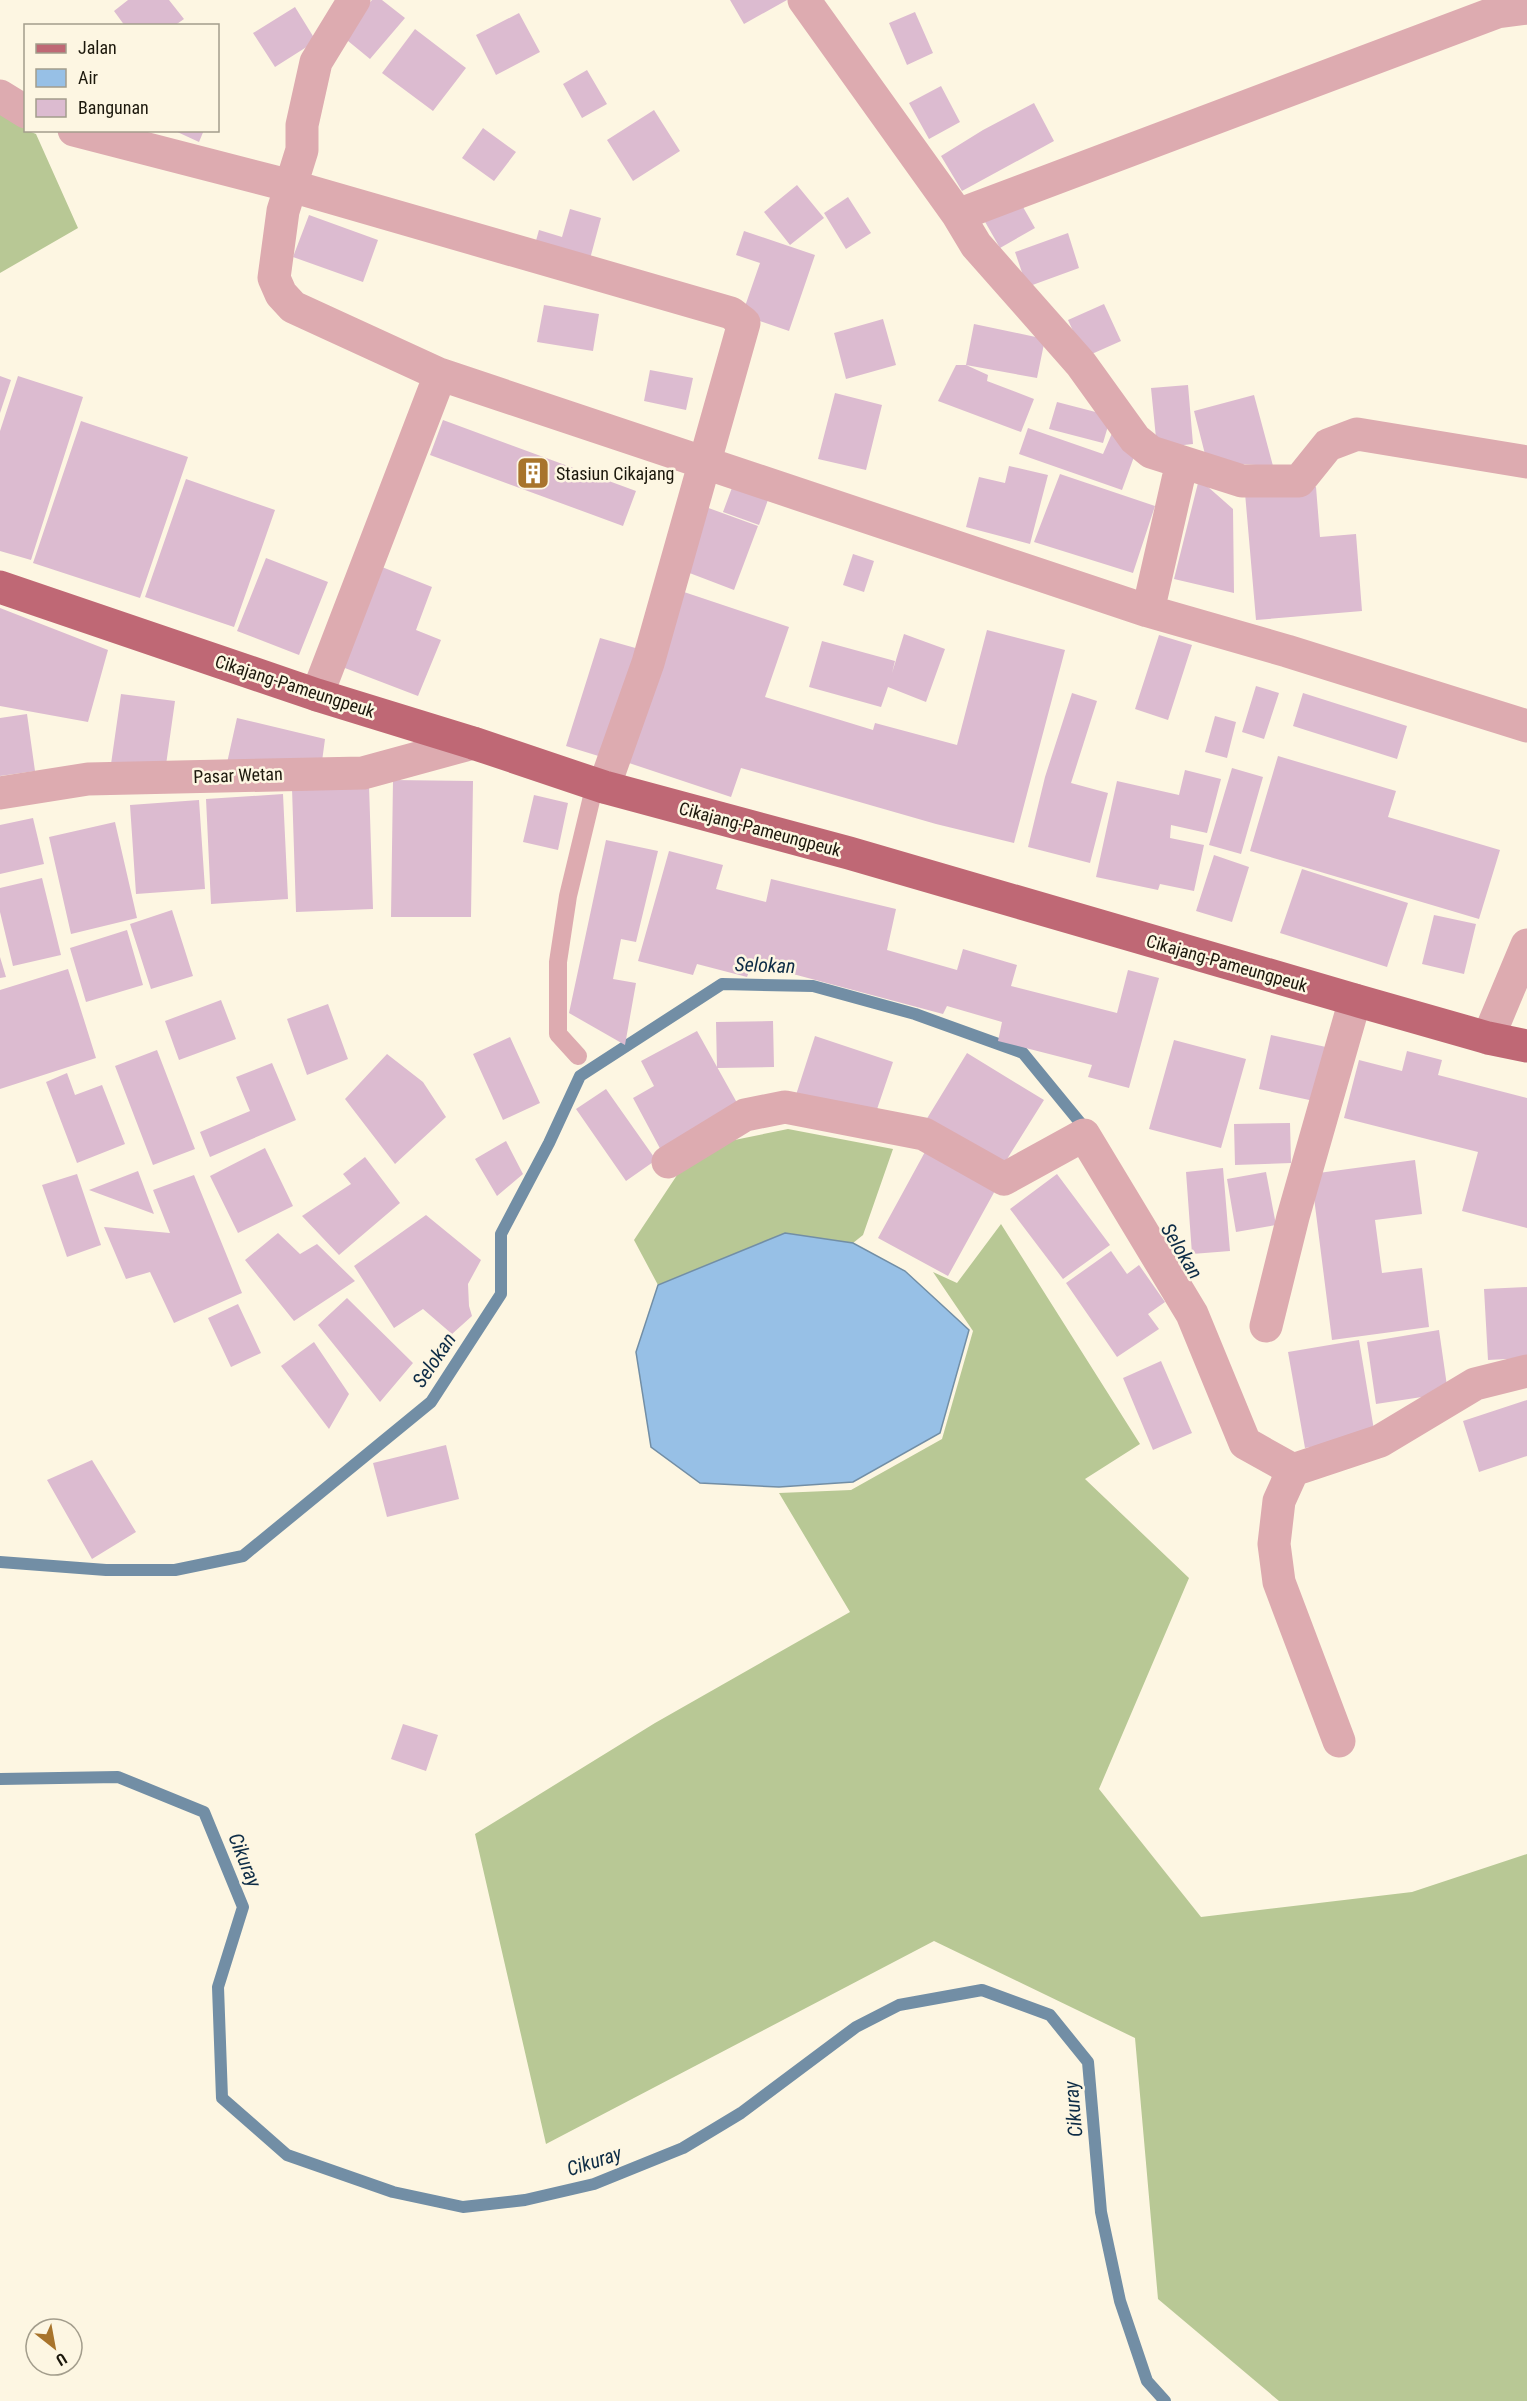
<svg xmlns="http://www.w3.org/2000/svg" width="1527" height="2401" font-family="'Roboto Condensed',sans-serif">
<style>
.forest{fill:#b8c895}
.water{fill:#97c0e6;stroke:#728ea5;stroke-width:1.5}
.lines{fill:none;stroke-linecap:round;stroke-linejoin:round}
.stream{stroke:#728ea5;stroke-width:12}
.building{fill:#dcbbd0}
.lane{stroke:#ddabb0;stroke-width:18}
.street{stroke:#ddabb0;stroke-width:33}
.primary{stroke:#bf6875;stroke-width:33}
.labels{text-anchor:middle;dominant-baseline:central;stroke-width:5;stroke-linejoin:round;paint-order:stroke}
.poi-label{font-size:18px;fill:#1c180c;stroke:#fdf6e2;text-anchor:start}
.street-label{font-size:18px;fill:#1c180c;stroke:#fdf6e2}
.water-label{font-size:20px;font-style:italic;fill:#0d2c46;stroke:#fdf6e2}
</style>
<rect width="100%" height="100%" fill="#fdf6e2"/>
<path class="forest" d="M 0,112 L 25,128 L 26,130 L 36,134 L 78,228 L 0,273 Z
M 788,1129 L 893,1149 L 863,1235 L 853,1243 L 785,1233 L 658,1285 L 634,1240 L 695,1148 Z
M 1001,1224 L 1140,1444 L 1085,1479 L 1189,1578 L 1099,1789 L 1201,1917 L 1412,1892 L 1527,1854 L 1527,2401 L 1279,2401 L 1158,2299 L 1135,2038 L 934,1941 L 546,2144 L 475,1834 L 655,1723 L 850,1612 L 779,1493 L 851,1490 L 942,1439 L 973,1331 L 933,1272 L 957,1283 Z"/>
<path class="water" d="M 785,1233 L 853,1243 L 905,1271 L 969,1330 L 940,1433 L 853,1482 L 779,1487 L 700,1483 L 651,1447 L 636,1352 L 658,1285 Z"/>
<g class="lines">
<path class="stream" d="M 0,1562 L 106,1570 L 175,1570 L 243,1556 L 431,1402 L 501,1294 L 501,1234 L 549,1143 L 580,1076 L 722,984 L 813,986 L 915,1014 L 1023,1053 L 1087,1131
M 0,1779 L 118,1777 L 204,1812 L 243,1907 L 218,1987 L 222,2098 L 287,2155 L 393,2192 L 463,2207 L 525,2200 L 594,2184 L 683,2148 L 741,2113 L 856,2027 L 899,2005 L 982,1990 L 1050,2015 L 1088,2062 L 1101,2212 L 1120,2301 L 1147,2381 L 1165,2401"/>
</g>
<path class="building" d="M 128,0 L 169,0 L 184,19 L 174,26 L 125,26 L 114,11 Z
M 372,0 L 382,0 L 405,18 L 370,59 L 342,36 Z
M 730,0 L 787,0 L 744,24 Z
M 295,7 L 316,41 L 275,67 L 253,33 Z
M 915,12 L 933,53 L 907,65 L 889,23 Z
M 519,13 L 540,52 L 496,75 L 476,35 Z
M 415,29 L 466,68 L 433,111 L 382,73 Z
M 587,70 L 607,104 L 582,118 L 563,84 Z
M 941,86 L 960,122 L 929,139 L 909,103 Z
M 1034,103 L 1054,141 L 962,191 L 941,156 L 983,130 Z
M 654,110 L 680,151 L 633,181 L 607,140 Z
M 483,128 L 516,152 L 494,181 L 462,158 Z
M 173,130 L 204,130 L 199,142 Z
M 797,185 L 824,218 L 790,245 L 764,212 Z
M 848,197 L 871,233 L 846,249 L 824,213 Z
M 1019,200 L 1035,228 L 1000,248 L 984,220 Z
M 570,209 L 601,218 L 587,270 L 532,255 L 539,230 L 562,237 Z
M 309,215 L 378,240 L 363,282 L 293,257 Z
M 744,231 L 815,255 L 789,331 L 742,315 L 760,263 L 736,255 Z
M 1068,233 L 1079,268 L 1027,287 L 1015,252 Z
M 1104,304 L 1121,341 L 1085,357 L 1068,320 Z
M 544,305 L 599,314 L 593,351 L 537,342 Z
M 883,319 L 896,365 L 846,379 L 834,333 Z
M 974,324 L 1045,339 L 1037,378 L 966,365 L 988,375 L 987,381 L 1034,399 L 1021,432 L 938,401 L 956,365 L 966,365 Z
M 650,370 L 693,378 L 686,410 L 644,401 Z
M 0,376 L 11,380 L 0,413 Z
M 18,376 L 83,397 L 31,560 L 0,551 L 0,431 Z
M 1188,385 L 1193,444 L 1157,448 L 1151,388 Z
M 835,393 L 882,405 L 866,470 L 818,459 Z
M 1254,395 L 1273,466 L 1207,462 L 1194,411 Z
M 1057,402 L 1111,416 L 1103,443 L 1049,429 Z
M 443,420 L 636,491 L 623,526 L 430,455 Z
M 81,421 L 188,457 L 140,598 L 33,563 Z
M 1028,428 L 1103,454 L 1113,431 L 1139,443 L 1122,490 L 1019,454 Z
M 1009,466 L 1048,475 L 1030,544 L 966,527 L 979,477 L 1005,483 Z
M 1060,474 L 1155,506 L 1133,573 L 1034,542 Z
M 186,479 L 275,510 L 234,627 L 145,597 Z
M 1199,479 L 1233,509 L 1234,593 L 1174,579 Z
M 733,485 L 769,497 L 759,525 L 723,512 Z
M 1316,487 L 1320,537 L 1356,534 L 1362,611 L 1256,620 L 1245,493 Z
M 703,506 L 758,526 L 734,590 L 679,569 Z
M 853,554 L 874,561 L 864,592 L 843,585 Z
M 266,558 L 328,582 L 299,655 L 237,631 Z
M 377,565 L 432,587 L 416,630 L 441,640 L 418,696 L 337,665 Z
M 681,591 L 789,627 L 765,697 L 873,730 L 875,723 L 957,745 L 987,630 L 1065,650 L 1014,843 L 936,824 L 741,768 L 731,797 L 623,761 Z
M 0,608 L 108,650 L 88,722 L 0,706 Z
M 904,634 L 945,649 L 926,702 L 888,687 L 881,707 L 809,687 L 822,641 L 895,661 L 892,673 Z
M 1159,635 L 1192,645 L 1168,720 L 1135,709 Z
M 600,638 L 639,649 L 605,758 L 566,746 Z
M 1256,686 L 1279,693 L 1264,739 L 1242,732 Z
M 1072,693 L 1097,701 L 1071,783 L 1108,793 L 1090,863 L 1028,847 L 1045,777 Z
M 1303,693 L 1407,726 L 1397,759 L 1293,726 Z
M 121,694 L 175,701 L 165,772 L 111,764 Z
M 27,714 L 35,771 L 0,776 L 0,718 Z
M 1215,716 L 1236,722 L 1227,758 L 1205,752 Z
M 237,718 L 325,739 L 321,769 L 227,763 Z
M 1278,756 L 1396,791 L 1388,817 L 1500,850 L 1479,919 L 1250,851 Z
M 1232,768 L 1263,777 L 1241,854 L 1209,845 Z
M 1185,770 L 1221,779 L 1207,833 L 1171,825 L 1170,838 L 1204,845 L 1194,891 L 1160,884 L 1158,890 L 1096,877 L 1117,781 L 1179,795 Z
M 393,780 L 473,781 L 471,917 L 391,917 Z
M 369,785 L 373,909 L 296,912 L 292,788 Z
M 283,794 L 288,899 L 211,904 L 206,799 Z
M 534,795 L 568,803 L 558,850 L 523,842 Z
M 199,800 L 205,889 L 136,894 L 130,805 Z
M 33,818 L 44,864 L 0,874 L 0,825 Z
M 115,822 L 137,918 L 71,934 L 49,837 Z
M 606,840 L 658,851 L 636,942 L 621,939 L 613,979 L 636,983 L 625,1045 L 569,1013 Z
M 669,851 L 723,865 L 716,889 L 766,902 L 771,879 L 896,909 L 887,950 L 957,970 L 963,949 L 1017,965 L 1011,986 L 1117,1013 L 1128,970 L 1159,978 L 1129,1088 L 1088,1077 L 1092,1065 L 998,1041 L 1002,1022 L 947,1006 L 943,1014 L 752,963 L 747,977 L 697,964 L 693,975 L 638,961 Z
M 1214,855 L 1249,867 L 1232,922 L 1196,911 Z
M 1302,869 L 1408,903 L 1387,967 L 1280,933 Z
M 42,878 L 61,955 L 13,966 L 0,912 L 0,888 Z
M 172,910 L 193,976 L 151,989 L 130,924 Z
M 1434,915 L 1476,924 L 1464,974 L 1422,964 Z
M 127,930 L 143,985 L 86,1002 L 70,948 Z
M 0,957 L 6,977 L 0,978 Z
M 68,969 L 96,1058 L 0,1089 L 0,990 Z
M 221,1000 L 236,1039 L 179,1060 L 165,1021 Z
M 328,1004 L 348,1059 L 307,1075 L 287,1019 Z
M 773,1021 L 774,1067 L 717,1068 L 716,1022 Z
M 697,1031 L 741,1110 L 663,1154 L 633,1098 L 654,1086 L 641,1061 Z
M 1271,1035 L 1326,1047 L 1314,1101 L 1259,1089 Z
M 815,1036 L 893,1062 L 872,1124 L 795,1098 Z
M 510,1037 L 540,1103 L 503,1120 L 473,1054 Z
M 1174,1040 L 1246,1059 L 1221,1148 L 1149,1129 Z
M 157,1050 L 195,1149 L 153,1165 L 115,1066 Z
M 1407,1051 L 1442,1060 L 1438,1075 L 1527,1098 L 1527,1228 L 1462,1211 L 1478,1152 L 1344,1118 L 1359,1060 L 1402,1071 Z
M 967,1053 L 1044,1100 L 999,1172 L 923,1125 Z
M 387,1054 L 423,1082 L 446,1117 L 395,1164 L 345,1099 Z
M 272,1063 L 296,1120 L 210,1157 L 200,1132 L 250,1111 L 236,1077 Z
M 67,1073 L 75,1095 L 102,1085 L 125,1144 L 77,1163 L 46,1082 Z
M 606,1089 L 656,1160 L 626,1181 L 576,1109 Z
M 1290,1123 L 1291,1163 L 1235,1165 L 1234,1124 Z
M 506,1141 L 523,1174 L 497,1196 L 475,1159 Z
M 265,1148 L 293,1206 L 238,1233 L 210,1176 Z
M 926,1150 L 997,1187 L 948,1276 L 878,1238 Z
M 365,1157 L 400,1203 L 339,1255 L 302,1216 L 351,1184 L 343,1174 Z
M 1415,1160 L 1422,1214 L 1375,1220 L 1382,1273 L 1422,1268 L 1429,1327 L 1332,1340 L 1311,1174 Z
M 1223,1168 L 1230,1251 L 1192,1254 L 1186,1172 Z
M 138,1171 L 154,1214 L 89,1190 Z
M 1266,1172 L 1276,1225 L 1236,1232 L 1227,1179 Z
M 77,1174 L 101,1245 L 67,1257 L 42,1185 Z
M 1057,1174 L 1110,1245 L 1063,1279 L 1010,1209 Z
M 194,1175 L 242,1293 L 174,1323 L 150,1272 L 126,1279 L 104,1227 L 170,1233 L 153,1190 Z
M 426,1215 L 481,1260 L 468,1284 L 469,1306 L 472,1316 L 452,1334 L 423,1309 L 394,1328 L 354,1266 Z
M 278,1233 L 300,1254 L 317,1244 L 355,1281 L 294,1321 L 245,1260 Z
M 1111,1251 L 1127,1274 L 1139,1265 L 1165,1302 L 1148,1314 L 1159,1329 L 1117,1357 L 1066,1283 Z
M 1527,1287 L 1527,1358 L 1488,1360 L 1484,1289 Z
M 347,1298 L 413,1363 L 380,1402 L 318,1325 Z
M 238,1304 L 261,1353 L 231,1367 L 208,1318 Z
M 1439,1330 L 1448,1393 L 1376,1404 L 1367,1342 Z
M 1359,1340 L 1375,1436 L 1305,1448 L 1288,1352 Z
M 314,1342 L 349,1394 L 329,1429 L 281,1366 Z
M 1161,1361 L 1192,1433 L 1153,1450 L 1123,1378 Z
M 1527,1400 L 1527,1456 L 1479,1472 L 1463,1421 Z
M 446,1445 L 459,1499 L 387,1517 L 373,1463 Z
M 92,1460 L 136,1532 L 92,1559 L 47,1480 Z
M 403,1724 L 438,1735 L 426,1771 L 391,1759 Z"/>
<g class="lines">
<path class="lane" d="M 578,1056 L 558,1034 L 558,962 L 568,896 L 595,784"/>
<path class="street" d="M 354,0 L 316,62 L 302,125 L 302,150 L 283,211 L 274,278 L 281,294 L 293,307 L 439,374 L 1148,611 L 1287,651 L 1527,726
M 804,0 L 958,215 L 976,245 L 1081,364 L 1135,439 L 1151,452 L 1242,481 L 1299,481 L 1328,445 L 1357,434 L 1527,462
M 0,96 L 26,112
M 74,130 L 291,186 L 731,313 L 744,323 L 648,663 L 604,787
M 958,215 L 1497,12 L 1527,8
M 1148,611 L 1182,462
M 317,695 L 435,388 L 439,374
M 0,793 L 88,779 L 363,773 L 473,743
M 1488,1038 L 1527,945
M 668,1162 L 745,1115 L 785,1107 L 924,1134 L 1004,1179 L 1084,1135 L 1192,1314 L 1245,1443 L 1293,1470 L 1380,1441 L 1475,1384 L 1527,1371
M 1266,1326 L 1293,1217 L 1355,1000
M 1293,1470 L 1279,1501 L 1274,1544 L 1279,1582 L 1339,1741"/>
<path class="primary" d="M 0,587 L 317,695 L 473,743 L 604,787 L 849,853 L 1355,1000 L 1488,1038 L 1527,1046"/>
</g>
<defs>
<g id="building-square" transform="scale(1.725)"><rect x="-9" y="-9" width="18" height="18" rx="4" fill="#a8742c" stroke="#fdf6e2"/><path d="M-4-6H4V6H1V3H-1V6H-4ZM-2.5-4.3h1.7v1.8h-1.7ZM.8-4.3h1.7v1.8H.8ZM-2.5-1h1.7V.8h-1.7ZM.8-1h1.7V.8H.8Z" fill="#fff"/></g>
</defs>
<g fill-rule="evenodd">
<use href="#building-square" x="533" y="473"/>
</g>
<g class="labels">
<g class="poi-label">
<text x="556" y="473">Stasiun Cikajang</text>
</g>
<g class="street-label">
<text transform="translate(295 686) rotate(18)">Cikajang-Pameungpeuk</text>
<text transform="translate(238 775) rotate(-2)">Pasar Wetan</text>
<text transform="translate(760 829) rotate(15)">Cikajang-Pameungpeuk</text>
<text transform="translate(1227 963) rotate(16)">Cikajang-Pameungpeuk</text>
</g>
<g class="water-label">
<text transform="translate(765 965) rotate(2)">Selokan</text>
<text transform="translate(1182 1251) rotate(59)">Selokan</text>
<text transform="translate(434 1360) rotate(-56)">Selokan</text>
<text transform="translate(245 1860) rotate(68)">Cikuray</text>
<text transform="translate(1073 2109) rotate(-95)">Cikuray</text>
<text transform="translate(594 2161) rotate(-18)">Cikuray</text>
</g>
</g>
<rect x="24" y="24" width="195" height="108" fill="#fdf6e2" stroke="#a39d8c" stroke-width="1.5"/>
<rect x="36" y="44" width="30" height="9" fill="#bf6875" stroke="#a39d8c" stroke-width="1.5"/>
<text x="78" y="54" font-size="18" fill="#1c180c">Jalan</text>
<rect x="36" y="69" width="30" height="18" fill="#97c0e6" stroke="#a39d8c" stroke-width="1.5"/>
<text x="78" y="84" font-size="18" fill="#1c180c">Air</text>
<rect x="36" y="99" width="30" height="18" fill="#dcbbd0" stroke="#a39d8c" stroke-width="1.5"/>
<text x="78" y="114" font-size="18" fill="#1c180c">Bangunan</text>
<g transform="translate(54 2347) rotate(149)"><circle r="28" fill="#fdf6e2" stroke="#a39d8c" stroke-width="1.5"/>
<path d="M0-4.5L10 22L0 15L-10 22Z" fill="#a8742c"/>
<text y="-9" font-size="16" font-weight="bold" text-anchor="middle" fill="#1c180c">U</text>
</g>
</svg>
